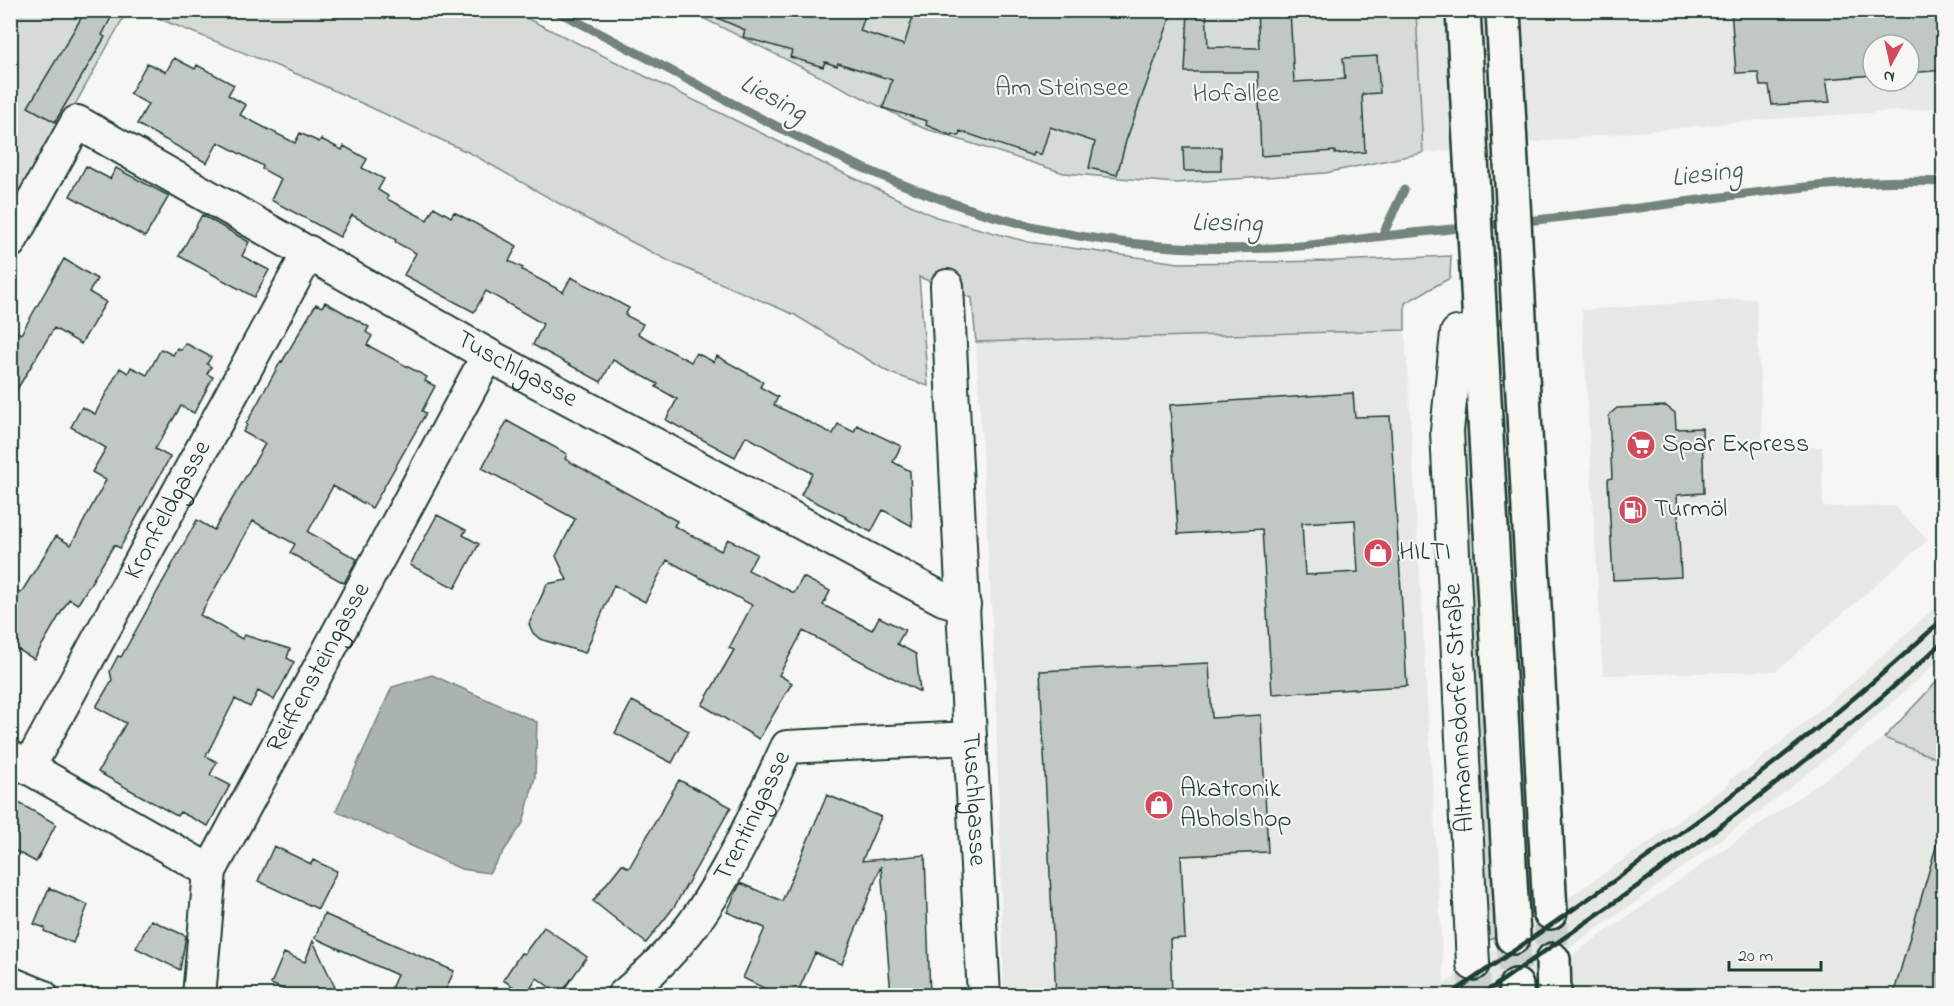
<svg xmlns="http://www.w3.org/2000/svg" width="1954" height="1006" font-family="'Indie Flower',sans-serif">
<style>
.built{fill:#e6e8e4;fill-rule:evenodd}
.green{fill:#d6dbd6;stroke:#7a8c85;stroke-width:1.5}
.water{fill:#aab3ae;stroke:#72847d;stroke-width:1.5}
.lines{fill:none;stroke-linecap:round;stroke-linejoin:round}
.stream{stroke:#72847d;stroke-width:9}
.building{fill:#c1c8c3;stroke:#1f3d34;stroke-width:1.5;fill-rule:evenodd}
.street-tunnel{stroke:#cbd1cc;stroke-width:32;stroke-dasharray:32 16;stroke-linecap:butt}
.primary-tunnel{stroke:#cbd1cc;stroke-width:33;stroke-dasharray:33 16;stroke-linecap:butt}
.street-casing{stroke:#1f3d34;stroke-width:36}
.primary-casing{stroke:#1f3d34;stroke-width:38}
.street{stroke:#f6f6f2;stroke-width:32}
.primary{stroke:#f6f6f2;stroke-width:33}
.rail{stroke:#1f3d34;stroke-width:4.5}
.labels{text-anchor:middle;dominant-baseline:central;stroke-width:4.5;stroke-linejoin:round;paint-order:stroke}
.park-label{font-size:26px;fill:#445d54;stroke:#f6f6f2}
.street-label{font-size:26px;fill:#1f3d34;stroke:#f6f6f2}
.poi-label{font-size:26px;fill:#1f3d34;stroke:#f6f6f2;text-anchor:start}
.water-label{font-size:27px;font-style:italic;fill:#425a52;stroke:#f6f6f2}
</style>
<rect width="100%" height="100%" fill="#f6f6f2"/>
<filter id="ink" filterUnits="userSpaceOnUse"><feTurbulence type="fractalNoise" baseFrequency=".0167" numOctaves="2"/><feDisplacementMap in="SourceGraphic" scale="12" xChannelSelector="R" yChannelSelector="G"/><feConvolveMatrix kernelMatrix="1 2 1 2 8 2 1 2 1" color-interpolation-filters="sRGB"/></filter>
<g filter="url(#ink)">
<path class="built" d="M 1416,11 L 1943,11 L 1943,108 L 1760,120 L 1423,153 ZM 1873,45 L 1909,45 L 1909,81 L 1873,81 Z
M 1756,298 L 1763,447 L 1822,447 L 1823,507 L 1894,506 L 1928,540 L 1776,671 L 1603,675 L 1582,310 Z
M 1405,330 L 1444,984 L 1645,845 L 1730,783 L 1729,780 L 1743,770 L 1745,772 L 1851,684 L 1943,600 L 1943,657 L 1852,738 L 1780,796 L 1637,901 L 1501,995 L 1004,995 L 995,669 L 976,342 Z
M 1884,738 L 1943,761 L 1943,819 L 1893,995 L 1567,995 L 1565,960 Z"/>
<path class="green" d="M 11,11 L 127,11 L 11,220 Z
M 140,11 L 512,11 L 814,159 L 936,217 L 1028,242 L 1179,263 L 1334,261 L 1451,256 L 1450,278 L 1405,303 L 1405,330 L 976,342 L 972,298 L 919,277 L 928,386 L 890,373 L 795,315 L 671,262 L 581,216 L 472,154 L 309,79 Z
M 689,11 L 1416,11 L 1423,153 L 1325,173 L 1175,183 L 1064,173 L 923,128 Z
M 1495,302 L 1502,302 L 1534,911 L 1526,916 Z
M 1464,393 L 1469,398 L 1497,936 L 1480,946 L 1460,394 Z
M 1943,675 L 1943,761 L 1884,738 Z"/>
<path class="water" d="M 432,675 L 537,722 L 535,777 L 523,823 L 489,873 L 461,869 L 336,811 L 392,687 Z"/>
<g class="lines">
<path class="stream" d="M 554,10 C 713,88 862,187 1035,227 C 1112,245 1195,251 1273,248 C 1317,246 1360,238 1403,234 C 1492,225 1581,216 1669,204 C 1761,192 1851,178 1944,182
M 1382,236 L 1404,190"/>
</g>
<path class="building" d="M 86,10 L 115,10 L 102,35 L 105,37 L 55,122 L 28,107 Z
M 699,10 L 867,10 L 860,31 L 904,45 L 915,10 L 1173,10 L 1126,141 L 1117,175 L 1089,168 L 1095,142 L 1050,127 L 1041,155 L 1034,152 L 1033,156 L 960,131 L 959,136 L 952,134 L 952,136 L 926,125 L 927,121 L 883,108 L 892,80 L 838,63 L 837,66 L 825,62 L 823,67 L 790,57 L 792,51 L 743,37 L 745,30 Z
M 1188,10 L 1206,10 L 1208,47 L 1259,48 L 1257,10 L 1290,10 L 1294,82 L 1345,79 L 1343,58 L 1377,56 L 1380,93 L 1362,94 L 1365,152 L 1335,154 L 1335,151 L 1261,156 L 1258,72 L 1185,72 Z
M 1731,10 L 1944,10 L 1944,70 L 1909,73 L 1909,45 L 1873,45 L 1873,75 L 1826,79 L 1830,102 L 1772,105 L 1769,86 L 1760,86 L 1758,72 L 1736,73 Z
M 174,58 L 195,69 L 197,65 L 234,85 L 228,95 L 246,105 L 240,115 L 295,143 L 300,133 L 319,142 L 321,139 L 342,150 L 344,146 L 367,159 L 362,168 L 384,179 L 378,190 L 388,196 L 387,199 L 427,220 L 434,207 L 451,217 L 454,212 L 517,246 L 509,261 L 523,268 L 522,270 L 563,292 L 571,277 L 629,308 L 625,315 L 643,324 L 638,334 L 691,362 L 696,353 L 714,362 L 717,356 L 763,382 L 760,387 L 778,397 L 774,405 L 833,434 L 838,424 L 854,432 L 857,425 L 901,446 L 893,462 L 910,471 L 912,526 L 883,510 L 871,532 L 845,518 L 846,517 L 801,495 L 812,473 L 746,436 L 735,457 L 666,420 L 677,399 L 656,387 L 658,384 L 613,360 L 601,382 L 533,345 L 543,324 L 486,291 L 474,312 L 404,275 L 416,253 L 395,242 L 396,240 L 352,215 L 340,237 L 271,200 L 281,179 L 262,169 L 263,166 L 218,142 L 207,163 L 137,124 L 148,104 L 130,94 L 147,63 L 166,72 Z
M 1183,147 L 1221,147 L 1221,171 L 1184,171 Z
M 86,166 L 110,179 L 116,168 L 169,196 L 145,237 L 70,196 Z
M 202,215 L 249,242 L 242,256 L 269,270 L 254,297 L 179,256 Z
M 64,259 L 97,279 L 89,292 L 106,302 L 81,344 L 54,328 L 10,401 L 10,328 L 21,334 Z
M 325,302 L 369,327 L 366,332 L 372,336 L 367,345 L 427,377 L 425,381 L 435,386 L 422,411 L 426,413 L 372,508 L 333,486 L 308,532 L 357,559 L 344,583 L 290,553 L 295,544 L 253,521 L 200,615 L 242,639 L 244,635 L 290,649 L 287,658 L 294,662 L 274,700 L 258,691 L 250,707 L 235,699 L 206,756 L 217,762 L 210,775 L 230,785 L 208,826 L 180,812 L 177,816 L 98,772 L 126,723 L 96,707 L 112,680 L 110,671 L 118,656 L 121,657 L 197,520 L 214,530 L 265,444 L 243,432 L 247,425 L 246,424 L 281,361 L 282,362 L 316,304 L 322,307 Z
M 185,343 L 211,357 L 207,364 L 211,367 L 207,374 L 213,377 L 194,413 L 181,406 L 155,449 L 170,457 L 120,548 L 114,545 L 78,604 L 69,599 L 34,659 L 10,645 L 10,587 L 21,593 L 56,536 L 71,545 L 106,480 L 92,472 L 106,448 L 71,427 L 82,407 L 95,414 L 120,368 L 128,373 L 131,367 L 147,375 L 161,349 L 173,355 L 177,348 L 181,350 Z
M 1353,393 L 1355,417 L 1390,416 L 1407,686 L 1272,694 L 1262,529 L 1178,534 L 1170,405 ZM 1355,520 L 1358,572 L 1305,575 L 1302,523 Z
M 1666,406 L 1675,413 L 1676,429 L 1702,428 L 1704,493 L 1677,495 L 1681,577 L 1613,580 L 1608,479 L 1612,478 L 1609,415 L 1617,408 Z
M 507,421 L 567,454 L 565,459 L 677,521 L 674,526 L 721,551 L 728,539 L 757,554 L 748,570 L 794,593 L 803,577 L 830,591 L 823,605 L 848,618 L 872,630 L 879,617 L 905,630 L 897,644 L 916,654 L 920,692 L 803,631 L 779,675 L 792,683 L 759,739 L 702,705 L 734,650 L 729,648 L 752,605 L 667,560 L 645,602 L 614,585 L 585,653 L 540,639 L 533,633 L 529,624 L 547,584 L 567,580 L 556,556 L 575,519 L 482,468 Z
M 437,515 L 466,530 L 463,535 L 479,544 L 455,588 L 410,565 Z
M 1209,663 L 1212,718 L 1261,715 L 1268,852 L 1181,856 L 1185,938 L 1170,939 L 1172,996 L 1056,996 L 1040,671 Z
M 632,701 L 689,731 L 672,763 L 615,733 Z
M 679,780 L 731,807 L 674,907 L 646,943 L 593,901 L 622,864 L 629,868 Z
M 827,795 L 881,817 L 862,861 L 925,855 L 930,996 L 891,996 L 881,866 L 842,964 L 815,953 L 796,996 L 760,996 L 764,988 L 743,978 L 765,928 L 727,912 L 739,886 L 740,883 L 782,901 Z
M 10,798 L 56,824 L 36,862 L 10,848 Z
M 1937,843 L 1944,844 L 1944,996 L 1893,996 Z
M 274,846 L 311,864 L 313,860 L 337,871 L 318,909 L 258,881 Z
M 49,888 L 88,905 L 73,943 L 44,931 L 45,928 L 34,924 Z
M 324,914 L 454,971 L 443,996 L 388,996 L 397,975 L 315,938 Z
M 151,920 L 186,936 L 180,970 L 136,948 Z
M 544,927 L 587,957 L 560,995 L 537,978 L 526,995 L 503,980 L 521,953 L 524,954 Z
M 313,941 L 339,996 L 283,996 L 285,990 L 271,984 L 284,953 L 305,962 Z"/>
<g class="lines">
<path class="street-tunnel" d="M 1473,964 L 1475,996"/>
<path class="primary-tunnel" d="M 1550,912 L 1553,960
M 1513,937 L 1516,986"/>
<g class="street-casing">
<g id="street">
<path id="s1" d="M 10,242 L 77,122 L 488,355 L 943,599 L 964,605"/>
<path id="s2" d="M 947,286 C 959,523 970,759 984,996"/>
<path d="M 10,757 L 210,871"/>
<path id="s3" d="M 29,767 L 309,252"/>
<path d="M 1473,964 L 1447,431 L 1457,333 L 1481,330"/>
<path d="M 10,983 L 42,996"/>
<path id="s4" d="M 199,996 L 210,871 L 488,355"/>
<path id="s5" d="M 623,996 C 649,974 674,950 694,923 C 732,869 759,807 787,747 L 969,738"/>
</g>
</g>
<g class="primary-casing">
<path id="primary" d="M 1463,10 L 1513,937
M 1503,10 L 1550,912
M 1553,960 L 1554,996
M 1516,986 L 1516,996"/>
</g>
<use href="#street" class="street"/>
<use href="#primary" class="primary"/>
<path class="rail" d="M 1448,996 C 1620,878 1792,761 1944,618
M 1480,996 C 1641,885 1801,775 1944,641"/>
</g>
</g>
<defs>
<g id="supermarket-disc" transform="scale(1.5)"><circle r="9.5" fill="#d1495b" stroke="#f6f6f2"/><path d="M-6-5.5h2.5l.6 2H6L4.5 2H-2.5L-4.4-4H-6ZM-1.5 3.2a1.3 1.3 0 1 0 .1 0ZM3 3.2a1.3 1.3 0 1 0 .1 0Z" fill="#fff"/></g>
<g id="fuel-disc" transform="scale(1.5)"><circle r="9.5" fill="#d1495b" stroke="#f6f6f2"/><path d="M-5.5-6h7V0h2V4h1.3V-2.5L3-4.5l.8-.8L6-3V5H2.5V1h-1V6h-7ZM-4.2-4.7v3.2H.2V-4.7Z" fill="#fff"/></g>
<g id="shop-disc" transform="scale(1.5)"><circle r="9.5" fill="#d1495b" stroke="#f6f6f2"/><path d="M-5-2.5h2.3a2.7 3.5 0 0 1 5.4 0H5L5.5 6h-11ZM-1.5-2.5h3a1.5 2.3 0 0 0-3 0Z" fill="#fff"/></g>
</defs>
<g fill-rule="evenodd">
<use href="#supermarket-disc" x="1641" y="445"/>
<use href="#fuel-disc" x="1633" y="510"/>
<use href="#shop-disc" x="1378" y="553"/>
<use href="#shop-disc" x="1159" y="805"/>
</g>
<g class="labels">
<g class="park-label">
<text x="1062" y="89">Am Steinsee</text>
<text x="1236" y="95">Hofallee</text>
</g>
<g class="street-label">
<text stroke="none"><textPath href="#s1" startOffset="642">Tuschlgasse</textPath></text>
<text stroke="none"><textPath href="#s3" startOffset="292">Kronfeldgasse</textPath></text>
<text stroke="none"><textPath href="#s4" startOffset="356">Reiffensteingasse</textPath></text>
<text transform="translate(1460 708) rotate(-93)">Altmannsdorfer Straße</text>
<text stroke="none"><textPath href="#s2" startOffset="514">Tuschlgasse</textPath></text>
<text stroke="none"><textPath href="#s5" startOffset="224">Trentinigasse</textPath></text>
</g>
<g class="poi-label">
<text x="1662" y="445">Spar Express</text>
<text x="1654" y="510">Turmöl</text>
<text x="1399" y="553">HILTI</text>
<text x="1180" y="790">Akatronik<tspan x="1180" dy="30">Abholshop</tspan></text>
</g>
<g class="water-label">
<text transform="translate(773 99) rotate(28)">Liesing</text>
<text transform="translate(1707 175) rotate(-7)">Liesing</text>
<text transform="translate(1227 224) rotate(1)">Liesing</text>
</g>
</g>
<rect width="1954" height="1006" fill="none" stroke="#f6f6f2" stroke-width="36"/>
<rect x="18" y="18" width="1918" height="970" fill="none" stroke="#1f3d34" stroke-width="2" filter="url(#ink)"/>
<g transform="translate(1891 63) rotate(188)"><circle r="28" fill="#f6f6f2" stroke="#a0aca6" stroke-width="1.5"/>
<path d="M0-4.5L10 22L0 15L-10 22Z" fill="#d1495b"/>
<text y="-9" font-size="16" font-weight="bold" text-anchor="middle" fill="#1f3d34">N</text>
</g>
<path d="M1729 961v9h92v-9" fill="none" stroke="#1f3d34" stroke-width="3"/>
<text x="1738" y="961" font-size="18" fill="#1f3d34" stroke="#f6f6f2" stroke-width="4.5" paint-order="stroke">20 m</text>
</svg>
